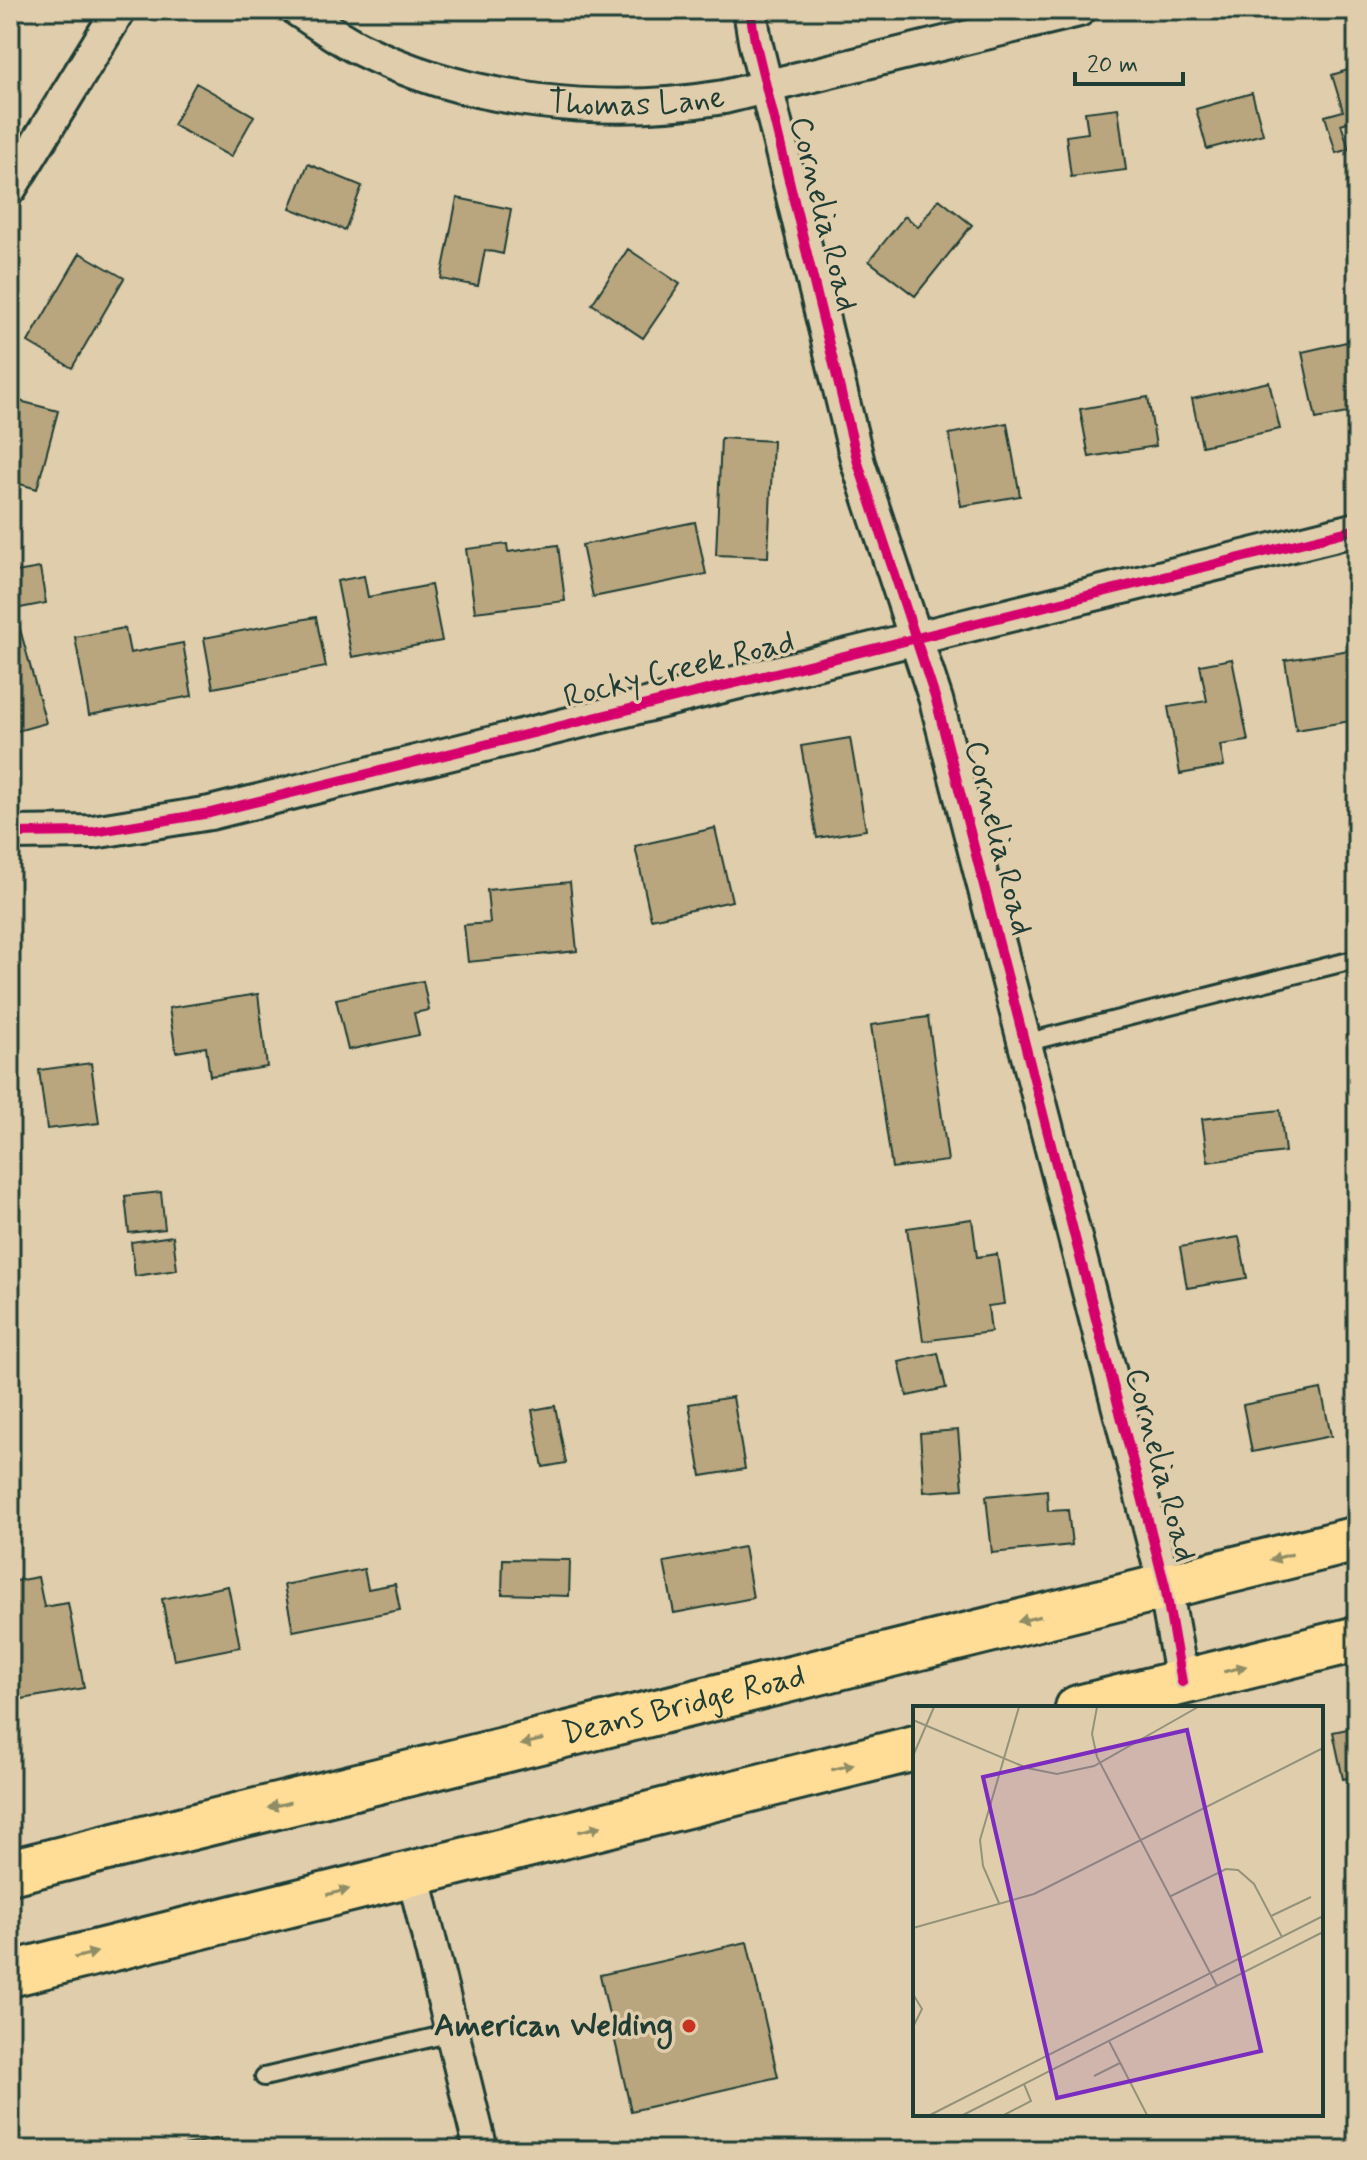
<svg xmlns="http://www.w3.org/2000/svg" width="1367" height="2160" font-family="Mynerve,sans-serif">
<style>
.building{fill:#b9a67f;stroke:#1f3d34;stroke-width:2}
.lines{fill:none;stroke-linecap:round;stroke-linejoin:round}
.service-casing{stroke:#1f3d34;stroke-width:22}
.minor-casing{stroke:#1f3d34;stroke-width:38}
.trunk-casing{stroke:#1f3d34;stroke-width:50}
.service{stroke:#e0cdab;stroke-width:16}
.minor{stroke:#e0cdab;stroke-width:32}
.trunk{stroke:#ffdd96;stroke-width:44}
.cycleway-casing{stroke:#e0cdab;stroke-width:15}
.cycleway{stroke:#d6006c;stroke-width:10}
.oneway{fill:#8f8d65}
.poi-dot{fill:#c8321e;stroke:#e0cdab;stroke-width:3}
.labels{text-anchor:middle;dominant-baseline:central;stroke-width:7;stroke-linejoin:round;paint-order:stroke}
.street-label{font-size:32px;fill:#1f3d34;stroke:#e0cdab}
.poi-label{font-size:32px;font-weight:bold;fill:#1f3d34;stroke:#e0cdab;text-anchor:end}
.inset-road{fill:none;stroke:#93937b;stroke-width:2}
.view{fill:#7b2cbf;fill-opacity:0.15;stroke:#7b2cbf;stroke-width:4}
.inset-edge{fill:none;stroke:#1f3d34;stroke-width:4}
</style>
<rect width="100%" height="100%" fill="#e0cdab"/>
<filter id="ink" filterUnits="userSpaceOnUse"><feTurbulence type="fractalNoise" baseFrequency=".0125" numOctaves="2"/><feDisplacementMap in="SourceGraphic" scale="16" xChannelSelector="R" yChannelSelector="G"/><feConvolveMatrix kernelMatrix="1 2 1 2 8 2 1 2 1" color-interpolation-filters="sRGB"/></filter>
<g filter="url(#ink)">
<path class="building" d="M 1357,67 L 1357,119 L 1341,124 L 1349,149 L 1336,153 L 1325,116 L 1343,111 L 1332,75 Z
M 196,83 L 254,116 L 231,157 L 173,125 Z
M 1252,93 L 1263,134 L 1207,149 L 1196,109 Z
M 1118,108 L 1126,170 L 1071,177 L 1066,136 L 1088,133 L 1085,112 Z
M 308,164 L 362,186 L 345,230 L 290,208 Z
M 457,198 L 511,209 L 503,254 L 485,250 L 478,286 L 441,279 Z
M 939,199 L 972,225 L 915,296 L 869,261 L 905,216 L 918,227 Z
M 628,249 L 680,284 L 643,338 L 592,304 Z
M 80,253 L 124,278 L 72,368 L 28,342 Z
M 1351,341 L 1357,361 L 1357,411 L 1316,419 L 1302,352 Z
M 1269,382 L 1280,429 L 1202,446 L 1192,399 Z
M 1148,397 L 1156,446 L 1089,457 L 1080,409 Z
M 12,399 L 58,411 L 37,489 L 10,481 Z
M 1007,423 L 1020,496 L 961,506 L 949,434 Z
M 721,438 L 773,441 L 768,557 L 716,555 Z
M 695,522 L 706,574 L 593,597 L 582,545 Z
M 507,544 L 508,552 L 558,545 L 565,601 L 475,612 L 466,549 Z
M 40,568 L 46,603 L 10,610 L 10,573 Z
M 364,576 L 368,597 L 431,585 L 442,641 L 352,657 L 337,581 Z
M 15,611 L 46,723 L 10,733 L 10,613 Z
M 316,617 L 326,667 L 213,688 L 204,638 Z
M 125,628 L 130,653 L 183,643 L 192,696 L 89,715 L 75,637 Z
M 1357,649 L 1357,720 L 1296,730 L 1285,660 Z
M 1232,659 L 1248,741 L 1220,745 L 1224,766 L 1180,774 L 1168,707 L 1207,701 L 1200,665 Z
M 850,738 L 866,830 L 817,838 L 801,746 Z
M 715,828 L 732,901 L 651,919 L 635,846 Z
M 570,882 L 577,951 L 468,962 L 464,925 L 490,923 L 487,890 Z
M 423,981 L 429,1010 L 414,1013 L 419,1035 L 348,1050 L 336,999 Z
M 258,994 L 267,1067 L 210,1076 L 206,1047 L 176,1052 L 169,1008 Z
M 928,1017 L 948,1161 L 892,1168 L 871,1025 Z
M 91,1063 L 99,1123 L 47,1129 L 39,1070 Z
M 1280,1110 L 1285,1152 L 1208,1162 L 1202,1119 Z
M 161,1192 L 165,1229 L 129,1233 L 125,1196 Z
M 972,1219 L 977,1257 L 997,1254 L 1004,1304 L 988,1306 L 991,1332 L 923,1341 L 907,1228 Z
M 173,1236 L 177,1270 L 135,1276 L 131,1242 Z
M 1239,1237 L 1247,1278 L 1187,1288 L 1180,1247 Z
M 938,1353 L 946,1388 L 907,1396 L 899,1362 Z
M 1321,1389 L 1331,1436 L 1252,1452 L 1243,1405 Z
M 733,1397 L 745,1469 L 701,1476 L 689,1404 Z
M 555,1406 L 566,1463 L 543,1467 L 532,1410 Z
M 958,1430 L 963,1489 L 924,1492 L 920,1433 Z
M 1047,1490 L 1048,1511 L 1068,1510 L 1072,1545 L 992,1553 L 986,1496 Z
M 744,1547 L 753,1598 L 674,1613 L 664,1562 Z
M 503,1559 L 570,1560 L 569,1596 L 502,1594 Z
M 364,1569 L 368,1589 L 395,1584 L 400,1610 L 293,1631 L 284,1585 Z
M 38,1577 L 44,1607 L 68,1603 L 84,1688 L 11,1701 L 10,1582 Z
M 228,1586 L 240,1647 L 174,1660 L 162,1599 Z
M 1357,1727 L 1357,1776 L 1343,1779 L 1333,1732 Z
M 747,1942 L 778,2077 L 631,2111 L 600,1975 Z
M 221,2138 L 223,2150 L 158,2150 Z"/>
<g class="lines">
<g class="service-casing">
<path id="service" d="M 1024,1043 L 1357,959
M 264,2077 L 452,2033"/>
</g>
<g class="minor-casing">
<g id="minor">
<path id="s1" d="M 298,10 C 318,23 338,38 360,49 C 469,103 605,117 724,97 L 1079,10"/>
<path d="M 750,10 L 755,41 L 858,463 L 936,700 L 1165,1586 L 1182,1682"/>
<path d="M 10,188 L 119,10"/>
<path d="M 10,833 L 93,832 L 210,813 L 1357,529"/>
<path d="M 413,1873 L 481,2150"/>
</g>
</g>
<g class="trunk-casing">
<g id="trunk">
<path d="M 1078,1708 L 1357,1639"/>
<path id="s2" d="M 10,1872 L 1357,1539"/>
<path d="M 10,1974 L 915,1748"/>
</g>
</g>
<use href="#service" class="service"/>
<use href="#minor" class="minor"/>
<use href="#trunk" class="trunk"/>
<g class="cycleway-casing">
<path id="cycleway" d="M 750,10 L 755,41 L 858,463 L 936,700 L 1165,1586 L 1182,1682
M 10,833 L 93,832 L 210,813 L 1357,529"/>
</g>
<use href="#cycleway" class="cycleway"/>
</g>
<defs><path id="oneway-solid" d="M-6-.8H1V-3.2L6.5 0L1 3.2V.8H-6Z" transform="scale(2)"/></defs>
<g class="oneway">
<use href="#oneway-solid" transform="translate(1281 1557) rotate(166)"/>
<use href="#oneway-solid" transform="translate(1029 1619) rotate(166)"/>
<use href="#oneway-solid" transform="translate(1235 1669) rotate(-14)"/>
<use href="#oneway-solid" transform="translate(532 1742) rotate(166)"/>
<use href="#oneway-solid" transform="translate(843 1767) rotate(-14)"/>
<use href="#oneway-solid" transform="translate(279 1805) rotate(166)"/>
<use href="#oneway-solid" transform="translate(590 1829) rotate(-14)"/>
<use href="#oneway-solid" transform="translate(338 1892) rotate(-14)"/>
<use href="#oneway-solid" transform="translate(86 1955) rotate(-14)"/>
</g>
</g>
<circle class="poi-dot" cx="689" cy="2026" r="8"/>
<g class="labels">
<g class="street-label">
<text stroke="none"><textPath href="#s1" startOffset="358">Thomas Lane</textPath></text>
<text transform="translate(823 214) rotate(76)">Cornelia Road</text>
<text transform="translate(679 670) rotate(-14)">Rocky Creek Road</text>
<text transform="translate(998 838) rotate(76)">Cornelia Road</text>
<text transform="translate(1160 1465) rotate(75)">Cornelia Road</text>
<text stroke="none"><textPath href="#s2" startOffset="694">Deans Bridge Road</textPath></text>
</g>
<g class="poi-label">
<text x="673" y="2026">American Welding</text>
</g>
</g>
<g transform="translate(913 1706)">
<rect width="410" height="410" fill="#e0cdab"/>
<path class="inset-road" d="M 184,1 L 179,28 L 184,51 L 304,280M 0,14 L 114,62 L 144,68 L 181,60 L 285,1M 0,50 L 21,1M 258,190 L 313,163 L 325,164 L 341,178 L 369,231M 86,197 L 70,160 L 67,134 L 106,1M 358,210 L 398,191M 0,222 L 121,188 L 410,42M 0,288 L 9,303 L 0,321M 196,335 L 234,409M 181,370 L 207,357M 17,409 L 410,210M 50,409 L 410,226M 91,409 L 118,395 L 111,378"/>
<path class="view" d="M 274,24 L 348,345 L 144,392 L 70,71 Z"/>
<rect width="410" height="410" class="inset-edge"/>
</g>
<rect width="1367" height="2160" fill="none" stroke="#e0cdab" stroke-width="40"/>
<rect x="20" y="20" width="1327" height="2120" fill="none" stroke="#1f3d34" stroke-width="3" filter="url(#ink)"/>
<path d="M1075 72v12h108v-12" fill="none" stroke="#1f3d34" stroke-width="4"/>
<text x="1087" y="72" font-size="24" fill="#1f3d34" stroke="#e0cdab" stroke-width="6" paint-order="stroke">20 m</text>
</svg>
